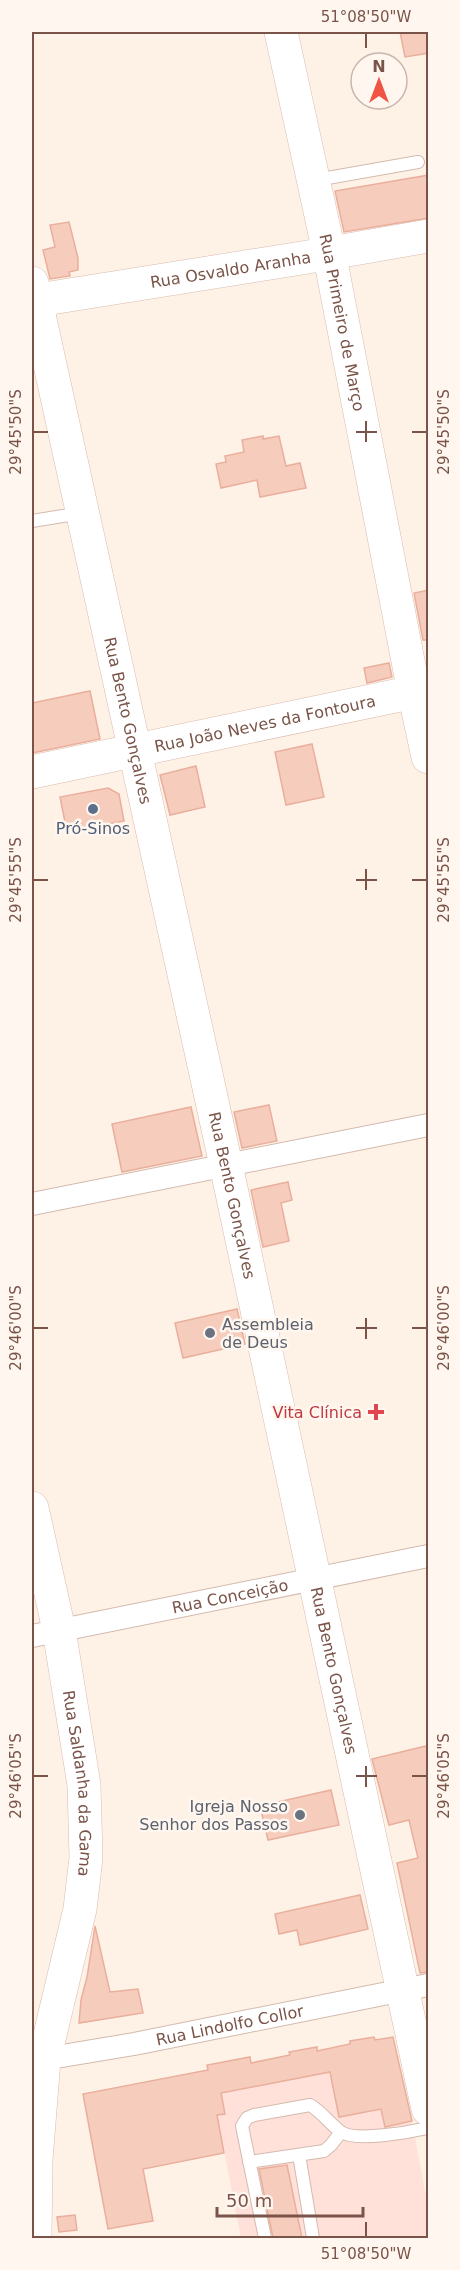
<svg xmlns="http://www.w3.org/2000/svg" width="460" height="2270" font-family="'DejaVu Sans',sans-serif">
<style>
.commercial{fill:#ffe1da}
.building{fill:#f6ccbd;stroke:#eaaf9c;stroke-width:1.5}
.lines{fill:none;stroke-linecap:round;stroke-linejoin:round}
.lane-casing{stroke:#d4baae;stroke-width:14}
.street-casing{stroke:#d4baae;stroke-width:24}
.secondary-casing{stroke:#d9bbae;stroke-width:34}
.lane{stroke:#fff;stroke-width:12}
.street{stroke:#fff;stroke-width:22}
.secondary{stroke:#fff;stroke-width:33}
.ticks{fill:none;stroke:#7a5449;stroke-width:2}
.service-dot{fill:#5c6f8a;stroke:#fff7ef;stroke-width:2}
.worship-dot{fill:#6b7280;stroke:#fff7ef;stroke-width:2}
.health-dot{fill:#e0444e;stroke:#fff7ef;stroke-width:2}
.labels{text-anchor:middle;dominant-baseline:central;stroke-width:5;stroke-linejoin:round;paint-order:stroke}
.street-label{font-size:16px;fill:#7a5449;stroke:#fff7ef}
.service-label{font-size:16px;fill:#4e5e75;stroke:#fff7ef}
.worship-label{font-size:16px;fill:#5b616d;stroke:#fff7ef;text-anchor:start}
.health-label{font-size:16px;fill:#be3a42;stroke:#fff7ef;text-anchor:end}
.neatline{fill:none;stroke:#7a5449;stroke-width:2}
.ticks-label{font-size:15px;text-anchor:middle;fill:#7a5449}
</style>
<rect width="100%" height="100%" fill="#fef2e7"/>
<path class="commercial" d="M 330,2071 L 339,2117 L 381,2109 L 385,2127 L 412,2122 L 428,2206 L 428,2238 L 241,2238 L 217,2115 L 225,2113 L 221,2093 Z"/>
<path class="building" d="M 400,32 L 429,32 L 429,53 L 405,57 Z
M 429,175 L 429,218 L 344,232 L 335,191 Z
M 69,222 L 78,258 L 78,270 L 69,272 L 70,276 L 50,279 L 43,250 L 55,247 L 50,225 Z
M 263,436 L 263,439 L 279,436 L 286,466 L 300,463 L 306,488 L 260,497 L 257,480 L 221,488 L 216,464 L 226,462 L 225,456 L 244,452 L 242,440 Z
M 429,590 L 429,640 L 423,640 L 414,593 Z
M 389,663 L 392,677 L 367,683 L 364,668 Z
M 90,691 L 100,739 L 32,753 L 32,703 Z
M 312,744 L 324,797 L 286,805 L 275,752 Z
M 196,766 L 205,807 L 170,815 L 160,775 Z
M 108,788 L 119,794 L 124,821 L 67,832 L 60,797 Z
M 269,1105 L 277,1141 L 242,1148 L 234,1112 Z
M 191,1107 L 202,1156 L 122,1172 L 112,1124 Z
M 288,1182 L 292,1200 L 281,1203 L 289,1241 L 263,1247 L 251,1190 Z
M 237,1309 L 245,1344 L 183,1358 L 175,1323 Z
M 426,1746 L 429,1756 L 429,1972 L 420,1973 L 397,1863 L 418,1858 L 409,1820 L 389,1825 L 372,1759 Z
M 331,1790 L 339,1825 L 268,1840 L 260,1806 Z
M 360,1895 L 368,1929 L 300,1945 L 297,1930 L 279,1934 L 275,1914 Z
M 95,1926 L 110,1992 L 138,1989 L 143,2013 L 79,2023 L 81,2000 L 87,1977 Z
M 374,2037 L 375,2040 L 393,2037 L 412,2121 L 385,2127 L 381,2109 L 339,2117 L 330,2072 L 221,2093 L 225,2114 L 217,2115 L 224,2153 L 143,2169 L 153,2221 L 108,2229 L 83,2094 L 208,2070 L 207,2065 L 250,2057 L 251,2063 L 290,2055 L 289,2052 L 317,2047 L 317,2051 L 350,2044 L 350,2041 Z
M 287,2165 L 302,2238 L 273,2238 L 259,2169 Z
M 75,2215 L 77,2230 L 59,2232 L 57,2217 Z"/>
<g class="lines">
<g class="lane-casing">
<path id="lane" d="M 316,180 L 418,162
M 32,521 L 81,513
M 299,2155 L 313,2238
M 249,2162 L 324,2151 L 331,2145 L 341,2132
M 265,2238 L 242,2126 L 247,2118 L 254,2115 L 310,2105 C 322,2112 330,2124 341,2132 C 356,2142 410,2132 428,2128"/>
</g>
<g class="street-casing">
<g id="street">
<path d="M 32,1204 L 428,1125"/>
<path id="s1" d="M 32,1636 L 428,1556"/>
<path id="s2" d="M 32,2061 L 134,2044 L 428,1985"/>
</g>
</g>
<g class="secondary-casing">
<g id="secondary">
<path id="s3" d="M 281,32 L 329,252 L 414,692 L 428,757"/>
<path id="s4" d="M 32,283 L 226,1165 L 428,2109"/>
<path id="s5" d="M 32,301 L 308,257 L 428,236"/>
<path id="s6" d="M 32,772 L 414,692"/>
<path id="s7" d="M 32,1508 L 59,1630 L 84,1785 L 86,1858 L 80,1909 L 44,2060 L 36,2160 L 35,2238"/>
</g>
</g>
<use href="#lane" class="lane"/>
<use href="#street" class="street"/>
<use href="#secondary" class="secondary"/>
</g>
<path class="ticks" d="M 366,33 L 366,48M 366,421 L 366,442M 33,432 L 48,432M 356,432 L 377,432M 412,432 L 427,432M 366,869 L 366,890M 33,880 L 48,880M 356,880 L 377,880M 412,880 L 427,880M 366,1318 L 366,1339M 33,1328 L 48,1328M 356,1328 L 377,1328M 412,1328 L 427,1328M 366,1766 L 366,1787M 33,1776 L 48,1776M 356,1776 L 377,1776M 412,1776 L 427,1776M 366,2222 L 366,2237"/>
<circle class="service-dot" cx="93" cy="809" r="6"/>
<g class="worship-dot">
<circle cx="210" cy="1333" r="6"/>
<circle cx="300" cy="1815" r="6"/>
</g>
<path class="health-dot" d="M373 1403h6v6h6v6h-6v6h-6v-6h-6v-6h6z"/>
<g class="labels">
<g class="street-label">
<text stroke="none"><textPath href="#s5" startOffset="201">Rua Osvaldo Aranha</textPath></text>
<text stroke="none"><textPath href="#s3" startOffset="297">Rua Primeiro de Março</textPath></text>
<text stroke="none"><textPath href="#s4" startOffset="448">Rua Bento Gonçalves</textPath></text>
<text stroke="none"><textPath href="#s6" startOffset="238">Rua João Neves da Fontoura</textPath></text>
<text stroke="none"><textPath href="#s4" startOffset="934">Rua Bento Gonçalves</textPath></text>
<text stroke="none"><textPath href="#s1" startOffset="202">Rua Conceição</textPath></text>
<text stroke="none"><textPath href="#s4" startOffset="1420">Rua Bento Gonçalves</textPath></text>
<text stroke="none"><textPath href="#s7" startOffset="280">Rua Saldanha da Gama</textPath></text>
<text stroke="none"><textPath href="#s2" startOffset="201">Rua Lindolfo Collor</textPath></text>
</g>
<g class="service-label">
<text x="93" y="828">Pró-Sinos</text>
</g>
<g class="worship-label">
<text x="222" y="1324">Assembleia<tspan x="222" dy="18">de Deus</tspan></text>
<text x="288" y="1806" text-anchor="end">Igreja Nosso<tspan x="288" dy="18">Senhor dos Passos</tspan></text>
</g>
<g class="health-label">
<text x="362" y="1412">Vita Clínica</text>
</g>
</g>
<rect width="460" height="2270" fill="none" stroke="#fff7ef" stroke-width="66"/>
<g transform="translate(379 81)"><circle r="28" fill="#fff7ef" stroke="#cab6ad" stroke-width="1.5"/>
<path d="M0-4.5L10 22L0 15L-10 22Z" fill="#f05444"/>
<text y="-9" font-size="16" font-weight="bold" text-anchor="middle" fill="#7a5449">N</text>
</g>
<path d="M217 2207v9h146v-9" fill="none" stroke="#7a5449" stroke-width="3"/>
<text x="226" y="2207" font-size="18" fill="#7a5449" stroke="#fff7ef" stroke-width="4.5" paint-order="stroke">50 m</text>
<rect x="33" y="33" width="394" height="2204" class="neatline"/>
<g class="ticks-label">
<text x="366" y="22">51°08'50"W</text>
<text transform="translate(16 432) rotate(-90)" y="5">29°45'50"S</text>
<text transform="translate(444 432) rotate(-90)" y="5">29°45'50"S</text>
<text transform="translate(16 880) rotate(-90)" y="5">29°45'55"S</text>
<text transform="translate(444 880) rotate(-90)" y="5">29°45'55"S</text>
<text transform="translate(16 1328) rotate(-90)" y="5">29°46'00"S</text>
<text transform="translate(444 1328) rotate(-90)" y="5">29°46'00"S</text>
<text transform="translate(16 1776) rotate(-90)" y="5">29°46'05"S</text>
<text transform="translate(444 1776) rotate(-90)" y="5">29°46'05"S</text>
<text x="366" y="2259">51°08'50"W</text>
</g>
</svg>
